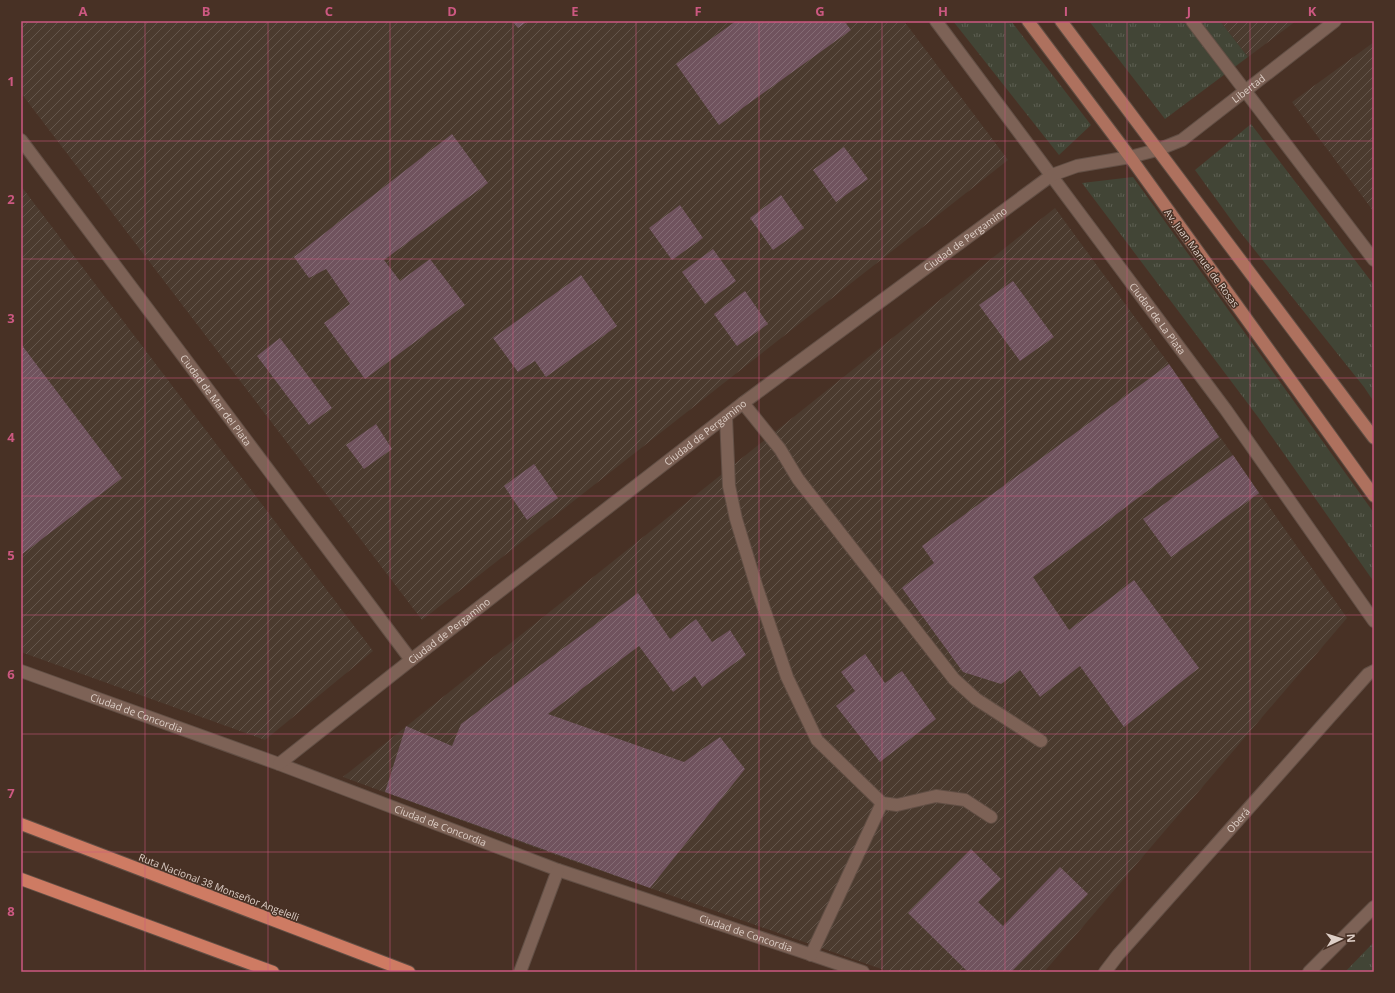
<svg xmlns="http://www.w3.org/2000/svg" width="1395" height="993" font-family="'Open Sans',sans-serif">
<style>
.industrial{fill:url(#industrial-furrows)}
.grass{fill:url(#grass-tufts)}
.building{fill:url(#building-hatch)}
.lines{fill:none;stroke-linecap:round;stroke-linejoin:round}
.minor-casing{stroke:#624f45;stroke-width:14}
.major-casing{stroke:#624f45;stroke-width:14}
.highway-casing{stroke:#624f45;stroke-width:14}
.minor{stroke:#7d6256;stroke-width:12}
.major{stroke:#ae715e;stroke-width:12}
.highway{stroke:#ce7b63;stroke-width:12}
.grid{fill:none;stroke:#cc5881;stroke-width:1;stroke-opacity:0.55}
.labels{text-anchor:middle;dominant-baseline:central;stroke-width:3;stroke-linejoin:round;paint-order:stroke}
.street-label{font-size:10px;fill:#decfc7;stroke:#483125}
.neatline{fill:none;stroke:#cc5881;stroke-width:1.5}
.grid-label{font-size:13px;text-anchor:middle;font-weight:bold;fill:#cc5881}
</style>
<defs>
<pattern id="industrial-furrows" width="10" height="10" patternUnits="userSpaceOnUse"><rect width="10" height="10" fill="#4b3b2f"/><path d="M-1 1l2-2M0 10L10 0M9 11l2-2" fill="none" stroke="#64564c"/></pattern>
<pattern id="grass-tufts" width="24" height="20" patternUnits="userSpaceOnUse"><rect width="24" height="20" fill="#424536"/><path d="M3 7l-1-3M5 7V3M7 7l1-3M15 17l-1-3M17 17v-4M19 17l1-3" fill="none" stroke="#5d5f52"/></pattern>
<pattern id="building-hatch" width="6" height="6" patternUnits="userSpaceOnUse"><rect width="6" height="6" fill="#70535e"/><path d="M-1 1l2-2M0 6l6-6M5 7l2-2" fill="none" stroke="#846b74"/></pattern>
</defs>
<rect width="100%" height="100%" fill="#483125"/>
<path class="industrial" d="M 21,21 L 904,21 L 1008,160 L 422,620 L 21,93 Z
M 1220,21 L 1296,21 L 1248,57 Z
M 1374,42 L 1374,212 L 1292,102 Z
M 21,186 L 373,651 L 265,740 L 21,652 Z
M 1055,208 L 1169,364 L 1347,618 L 1044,972 L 890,972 L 550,853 L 343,777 Z"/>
<path class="grass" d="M 953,21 L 1011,21 L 1091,125 L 1059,155 Z
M 1089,21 L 1220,21 L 1248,57 L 1165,119 Z
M 1251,124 L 1374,285 L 1374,402 L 1364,387 L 1237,228 L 1195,170 Z
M 1133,177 L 1374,513 L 1374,582 L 1258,417 L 1082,183 Z
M 1374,942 L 1374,972 L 1345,972 Z"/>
<path class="building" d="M 512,21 L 528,21 L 518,28 Z
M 736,21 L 844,21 L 851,30 L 719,125 L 676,64 Z
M 452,134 L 488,183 L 384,260 L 400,281 L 430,259 L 465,305 L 365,379 L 324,323 L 350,304 L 326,269 L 309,278 L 294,257 Z
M 844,147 L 868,179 L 836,202 L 813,170 Z
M 781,195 L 804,228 L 773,250 L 750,218 Z
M 680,205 L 703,238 L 672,260 L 649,228 Z
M 713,249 L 736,281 L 705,304 L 682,272 Z
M 581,275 L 617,326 L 546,377 L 535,361 L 518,372 L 493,338 Z
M 1013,281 L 1054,337 L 1020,361 L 979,305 Z
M 745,291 L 768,324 L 737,346 L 714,314 Z
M 280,338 L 332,408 L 309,425 L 257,356 Z
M 21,344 L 122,478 L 21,555 Z
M 1169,364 L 1219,437 L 1033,577 L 1069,630 L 1134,580 L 1199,668 L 1124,727 L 1080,666 L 1040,697 L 1020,670 L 1001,684 L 963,672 L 902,588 L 934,563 L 922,546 Z
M 376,424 L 392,449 L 364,469 L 346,445 Z
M 1233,455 L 1259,493 L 1171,557 L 1143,519 Z
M 534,464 L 558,498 L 527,520 L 504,486 Z
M 638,593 L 670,639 L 696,619 L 712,642 L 730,630 L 746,655 L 702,687 L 695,676 L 673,692 L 639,646 L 548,714 L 684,762 L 720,737 L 745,769 L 650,888 L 385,792 L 406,726 L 452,746 L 461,724 Z
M 865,654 L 885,683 L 902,671 L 936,719 L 880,762 L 836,706 L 855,691 L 841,672 Z
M 971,849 L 1001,879 L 978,902 L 1003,926 L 1060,867 L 1088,894 L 1011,972 L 968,972 L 908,913 Z"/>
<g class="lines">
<g class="minor-casing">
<g id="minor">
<path id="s1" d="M 936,21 L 1226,410 L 1374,621"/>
<path d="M 1192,21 L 1374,260"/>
<path id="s2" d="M 21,140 L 411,660"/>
<path d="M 743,403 L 780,449 L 798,479 L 954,679 L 976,699 L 1041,741"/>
<path d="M 726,417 L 729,486 L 736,519 L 757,588 L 787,677 L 817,740 L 882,803 L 897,805 L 936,796 L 965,800 L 991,817"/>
<path id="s3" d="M 21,671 L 279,764 L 558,870 L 863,972"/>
<path id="s4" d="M 279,764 L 411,660 L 743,403 L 1052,175 L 1077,166 L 1130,157 L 1157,150 L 1182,140 L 1335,21"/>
<path d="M 811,955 L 882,803"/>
<path d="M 520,972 L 558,870"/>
<path id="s5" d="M 1105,972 L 1118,955 L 1368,674 L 1374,671"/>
<path d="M 1309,972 L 1374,907"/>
</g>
</g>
<g class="major-casing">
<path id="major" d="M 1028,21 L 1130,157 L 1374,496
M 1061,21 L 1374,438"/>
</g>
<g class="highway-casing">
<path id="highway" d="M 21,824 L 409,972
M 21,879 L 273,972"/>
</g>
<use href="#minor" class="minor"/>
<use href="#major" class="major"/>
<use href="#highway" class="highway"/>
</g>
<path class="grid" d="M 145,21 L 145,972M 268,21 L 268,972M 390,21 L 390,972M 513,21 L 513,972M 636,21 L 636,972M 759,21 L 759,972M 882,21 L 882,972M 1005,21 L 1005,972M 1127,21 L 1127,972M 1250,21 L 1250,972M 21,141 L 1374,141M 21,259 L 1374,259M 21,378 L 1374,378M 21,496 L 1374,496M 21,615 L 1374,615M 21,734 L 1374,734M 21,852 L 1374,852"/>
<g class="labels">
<g class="street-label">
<text stroke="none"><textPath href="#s4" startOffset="1191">Libertad</textPath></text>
<text stroke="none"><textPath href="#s4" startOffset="864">Ciudad de Pergamino</textPath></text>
<text transform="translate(1202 258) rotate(54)">Av. Juan Manuel de Rosas</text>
<text stroke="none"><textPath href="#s1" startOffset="371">Ciudad de La Plata</textPath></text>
<text stroke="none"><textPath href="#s2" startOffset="325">Ciudad de Mar del Plata</textPath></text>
<text stroke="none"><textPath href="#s4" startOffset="540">Ciudad de Pergamino</textPath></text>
<text stroke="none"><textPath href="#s4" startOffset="216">Ciudad de Pergamino</textPath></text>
<text stroke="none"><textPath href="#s3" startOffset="123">Ciudad de Concordia</textPath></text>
<text stroke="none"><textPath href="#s5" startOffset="202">Oberá</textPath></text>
<text stroke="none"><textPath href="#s3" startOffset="447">Ciudad de Concordia</textPath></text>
<text transform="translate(219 887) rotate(21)">Ruta Nacional 38 Monseñor Angelelli</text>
<text stroke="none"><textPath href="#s3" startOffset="771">Ciudad de Concordia</textPath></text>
</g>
</g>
<rect width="1395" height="993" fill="none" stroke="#483125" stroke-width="44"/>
<g transform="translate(1341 939) rotate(86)" stroke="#483125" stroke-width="3" paint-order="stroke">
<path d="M0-3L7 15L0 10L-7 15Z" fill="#decfc7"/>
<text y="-6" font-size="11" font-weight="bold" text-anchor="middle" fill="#decfc7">N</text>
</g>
<rect x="22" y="22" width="1351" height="949" class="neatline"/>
<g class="grid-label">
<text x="83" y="16">A</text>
<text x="206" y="16">B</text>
<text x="329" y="16">C</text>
<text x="452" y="16">D</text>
<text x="575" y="16">E</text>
<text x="698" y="16">F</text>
<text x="820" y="16">G</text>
<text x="943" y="16">H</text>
<text x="1066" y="16">I</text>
<text x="1189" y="16">J</text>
<text x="1312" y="16">K</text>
<text x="11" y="86">1</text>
<text x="11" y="204">2</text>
<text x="11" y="323">3</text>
<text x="11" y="442">4</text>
<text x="11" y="560">5</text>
<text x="11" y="679">6</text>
<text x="11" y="798">7</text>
<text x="11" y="916">8</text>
</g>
</svg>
